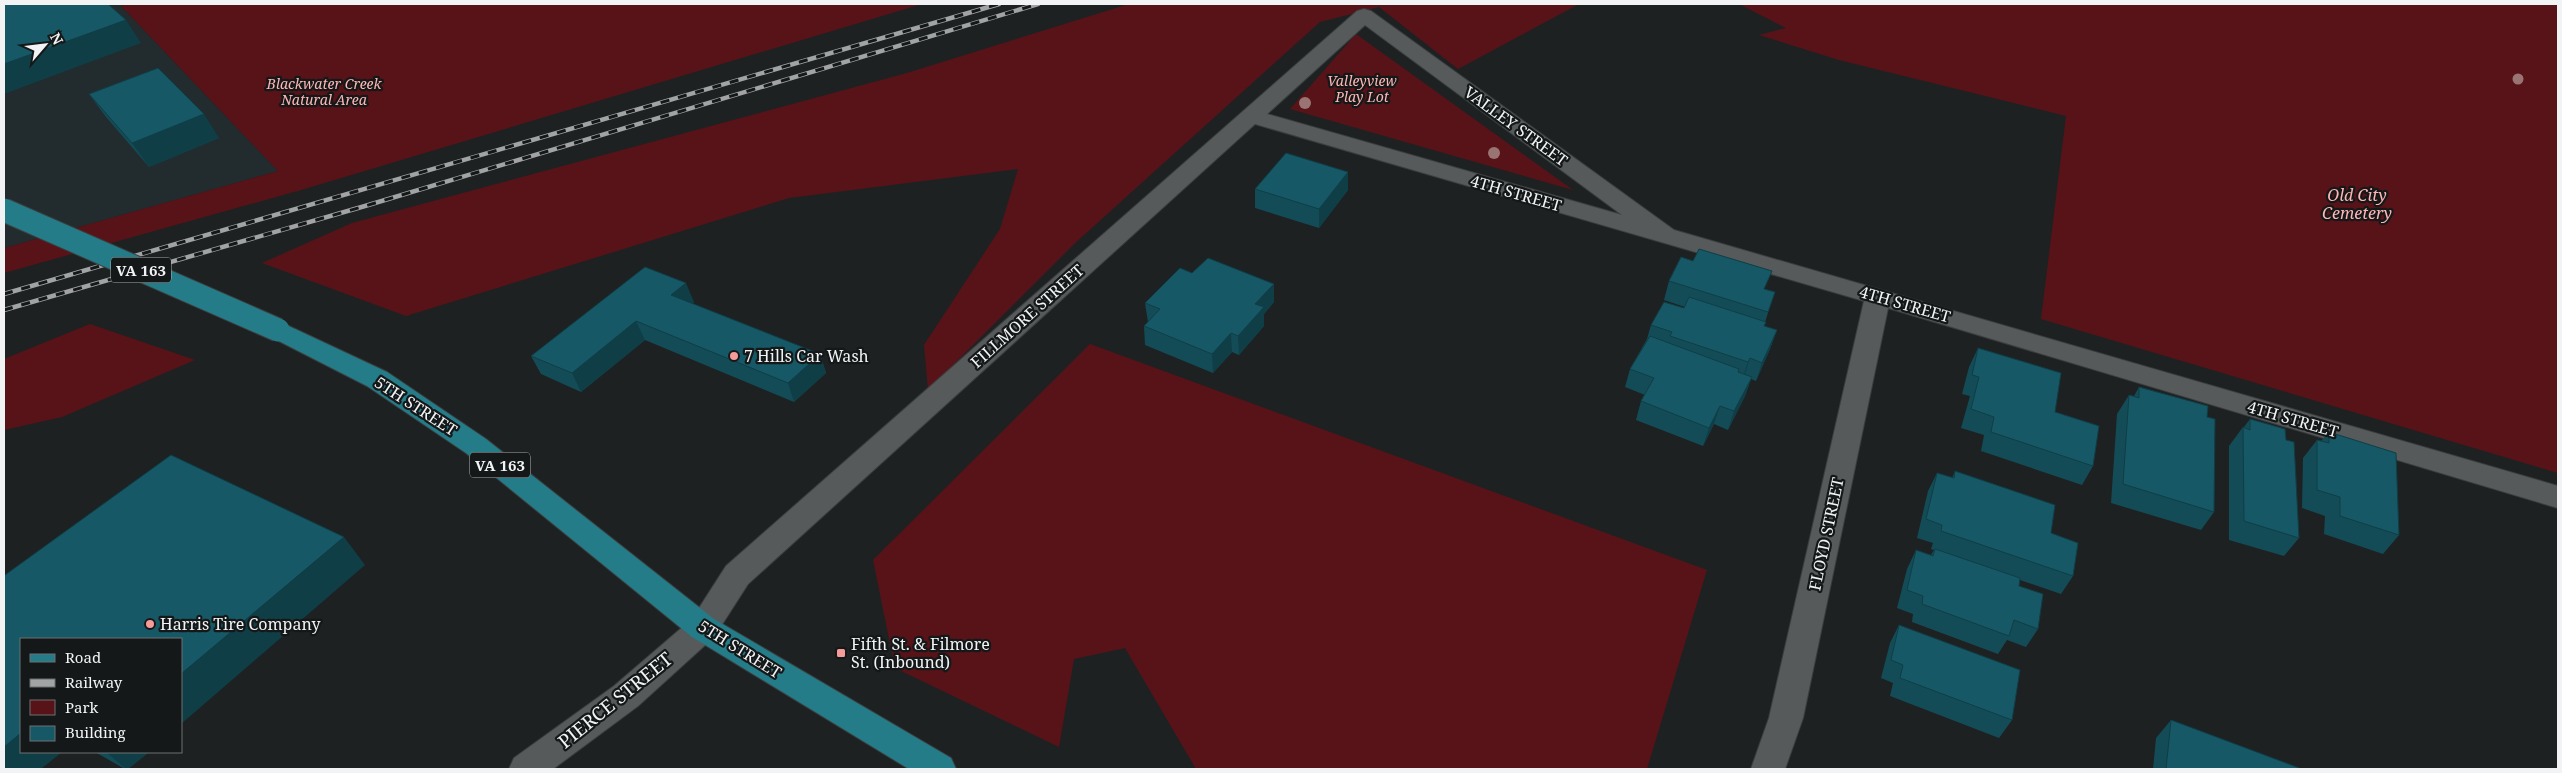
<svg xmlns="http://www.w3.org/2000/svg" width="2562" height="773" font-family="'Noto Serif',serif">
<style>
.built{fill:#222c2e}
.green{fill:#581319}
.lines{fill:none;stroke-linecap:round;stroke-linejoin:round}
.street-casing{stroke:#3b3e3e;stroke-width:2}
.primary-casing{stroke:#3b3e3e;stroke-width:2}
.street{fill:#565a5a;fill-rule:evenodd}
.primary{fill:#247c89;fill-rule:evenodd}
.rail-casing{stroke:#a1a3a4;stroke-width:4.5}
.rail{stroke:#151819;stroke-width:3;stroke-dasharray:9;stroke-linecap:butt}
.primary-bridge-casing{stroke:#3b3e3e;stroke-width:25;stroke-linecap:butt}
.primary-bridge{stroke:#247c89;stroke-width:23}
.tree{fill:#9a7473}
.wall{fill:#134c57}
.shaded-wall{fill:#0f3e47}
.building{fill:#165865;stroke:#0f3e47}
.poi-dot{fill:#f59b99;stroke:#151819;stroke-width:2}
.labels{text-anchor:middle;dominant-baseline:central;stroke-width:4.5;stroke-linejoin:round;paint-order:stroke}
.far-park-label{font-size:14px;font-style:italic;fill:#ffb7b5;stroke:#151819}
.shield{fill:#151819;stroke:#afb1b2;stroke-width:1}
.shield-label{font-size:15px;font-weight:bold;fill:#f1f3f4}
.street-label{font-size:16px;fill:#f1f3f4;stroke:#151819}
.park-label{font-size:16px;font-style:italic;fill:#ffb7b5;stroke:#151819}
.poi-label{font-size:16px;fill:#f1f3f4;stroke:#151819;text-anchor:start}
.near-street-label{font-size:19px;fill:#f1f3f4;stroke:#151819}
</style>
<rect width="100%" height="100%" fill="#1e2122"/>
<path class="built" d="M 4,4 L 127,4 L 121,6 L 278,171 L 4,248 Z"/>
<path class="green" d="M 127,4 L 922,4 L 301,190 L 4,273 L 4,248 L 278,171 L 121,6 Z
M 1129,4 L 1579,4 L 1458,69 L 1379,7 L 1320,22 L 1074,244 L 928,390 L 924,345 L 1000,229 L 1018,169 L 789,198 L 406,316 L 262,263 L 352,223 L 907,73 Z
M 1739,4 L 2558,4 L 2558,473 L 2041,319 L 2066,116 L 1839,60 L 1759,35 L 1786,28 Z
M 1356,34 L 1573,190 L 1290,109 Z
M 90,324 L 195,360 L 62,417 L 4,430 L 4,359 Z
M 1090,344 L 1707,570 L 1647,769 L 1196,769 L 1125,648 L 1074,659 L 1059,747 L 895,668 L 873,560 Z"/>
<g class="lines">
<g class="street-casing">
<path id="street" d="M 1364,9 L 1371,11 L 1674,230 L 2558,486 L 2558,508 L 1888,308 L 1803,718 L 1785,769 L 1751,769 L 1769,718 L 1864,301 L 1255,124 L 748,584 L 714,637 L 638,706 L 553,769 L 509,769 L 514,758 L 614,686 L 692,619 L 726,566 L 1357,11 ZM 1365,25 L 1622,215 L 1267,114 Z"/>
</g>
<g class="primary-casing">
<path id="primary" d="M 278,321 L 387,372 L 486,439 L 714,619 L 951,758 L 956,769 L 909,769 L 692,637 L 466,453 L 367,386 L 269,336 L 265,330 L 269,324 Z"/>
</g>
<use href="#street" class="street"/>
<use href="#primary" class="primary"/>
<g class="rail-casing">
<path id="rail" d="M 4,294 L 999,4
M 4,310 L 365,206 L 1038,4"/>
</g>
<use href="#rail" class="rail"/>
<g class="primary-bridge-casing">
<path id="primary-bridge" d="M 4,210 L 278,330"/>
</g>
<use href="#primary-bridge" class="primary-bridge"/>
</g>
<g class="tree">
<circle cx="2518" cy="79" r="5.5"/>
<circle cx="1305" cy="103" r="6"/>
<circle cx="1494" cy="153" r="6"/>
</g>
<path class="wall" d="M 89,94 L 219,138 L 149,167 L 106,117 Z
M 1348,172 L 1348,190 L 1319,228 L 1255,208 L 1255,189 Z
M 1192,273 L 1274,302 L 1264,314 L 1264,326 L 1239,355 L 1232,352 L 1213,373 L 1145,345 L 1144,326 L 1148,322 L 1145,303 Z
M 1669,281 L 1766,290 L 1775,292 L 1765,322 L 1764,326 L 1777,330 L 1770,349 L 1756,381 L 1751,379 L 1745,396 L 1728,430 L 1714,424 L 1703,446 L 1636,420 L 1641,401 L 1645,395 L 1625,387 L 1630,369 L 1647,339 L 1651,325 L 1684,308 L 1685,307 L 1664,300 Z
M 694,302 L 692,304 L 820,354 L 826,373 L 794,402 L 645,340 L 581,392 L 541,374 L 531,356 Z
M 1978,348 L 2055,412 L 2093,466 L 2082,485 L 1981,451 L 1984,435 L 1961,428 L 1970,396 L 1962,394 L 1969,367 Z
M 2139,387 L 2207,417 L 2214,512 L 2201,530 L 2111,503 L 2117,414 L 2129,395 L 2134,396 Z
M 2250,419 L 2299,538 L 2284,556 L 2229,540 L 2229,446 L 2243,427 L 2244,427 Z
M 2329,432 L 2399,535 L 2383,554 L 2324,534 L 2325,516 L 2302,508 L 2303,458 L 2317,440 L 2321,441 Z
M 1955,471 L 2051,533 L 2073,576 L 2061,594 L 2020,580 L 2019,586 L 2038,629 L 2026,647 L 2007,640 L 1998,654 L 1912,622 L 1913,614 L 1897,608 L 1907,569 L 1916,550 L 1931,555 L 1934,550 L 1931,549 L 1933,543 L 1917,538 L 1928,491 L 1937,473 L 1952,478 Z
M 1899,625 L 2012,720 L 1999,738 L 1890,696 L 1893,683 L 1881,678 L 1890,643 Z
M 2171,720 L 2302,769 L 2153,769 L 2156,738 Z
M 95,752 L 149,752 L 128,769 L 125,769 Z"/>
<path class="shaded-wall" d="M 126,20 L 141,43 L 4,94 L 4,64 Z
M 204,114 L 219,138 L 149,167 L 132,143 Z
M 1348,172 L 1348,190 L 1319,228 L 1319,209 Z
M 686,283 L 694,302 L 679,314 L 671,295 Z
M 1274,284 L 1274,302 L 1264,314 L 1264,326 L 1239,355 L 1238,336 L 1255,304 Z
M 636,321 L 645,340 L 581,392 L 572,373 Z
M 1777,330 L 1770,349 L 1756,381 L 1762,363 Z
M 1231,333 L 1232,352 L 1213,373 L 1212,354 Z
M 820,354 L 826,373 L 794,402 L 788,383 Z
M 1750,358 L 1744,377 L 1742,380 L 1748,362 Z
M 1752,377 L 1745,396 L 1728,430 L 1734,411 Z
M 1720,406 L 1714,424 L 1703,446 L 1709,428 Z
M 344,537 L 365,565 L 181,724 L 181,674 Z
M 21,733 L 21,752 L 62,752 L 41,769 L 4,769 L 4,747 Z
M 106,752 L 149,752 L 128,769 L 126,769 Z"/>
<path class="building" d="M 4,4 L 108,4 L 126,20 L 4,64 Z
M 158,68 L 204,114 L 132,143 L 89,94 Z
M 1286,153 L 1348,172 L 1319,209 L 1255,189 Z
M 1699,249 L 1772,271 L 1764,289 L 1775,292 L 1768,312 L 1669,281 L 1681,257 L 1693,261 Z
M 1208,258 L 1274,284 L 1255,304 L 1264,307 L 1238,336 L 1231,333 L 1212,354 L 1144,326 L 1160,309 L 1145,303 L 1180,268 L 1192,273 Z
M 645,267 L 686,283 L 671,295 L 820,354 L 788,383 L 636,321 L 572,373 L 531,356 Z
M 1689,297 L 1766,322 L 1764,326 L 1777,330 L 1762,363 L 1750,358 L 1748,362 L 1670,336 L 1672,332 L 1651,325 L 1664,302 L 1684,308 Z
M 1650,336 L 1739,369 L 1738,372 L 1752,377 L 1734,411 L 1720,406 L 1709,428 L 1641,401 L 1654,378 L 1630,369 Z
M 1978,348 L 2061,373 L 2055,412 L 2099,426 L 2093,466 L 1991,432 L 1994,417 L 1971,409 L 1979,377 L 1972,375 Z
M 2139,387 L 2208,406 L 2207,417 L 2215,419 L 2214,512 L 2123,484 L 2129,395 L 2139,398 Z
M 2250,419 L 2285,429 L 2286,440 L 2294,442 L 2299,538 L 2244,521 L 2243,427 L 2250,430 Z
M 2329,432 L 2396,453 L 2399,535 L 2340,516 L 2340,497 L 2317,490 L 2317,440 L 2329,443 Z
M 171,455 L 344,537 L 181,674 L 181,639 L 21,639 L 21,733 L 4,747 L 4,574 L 5,575 Z
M 1955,471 L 2055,505 L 2051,533 L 2078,543 L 2073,576 L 1941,531 L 1942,525 L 1926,519 L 1937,473 L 1954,478 Z
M 1935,549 L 2020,578 L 2019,586 L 2043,594 L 2038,629 L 2014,620 L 2009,636 L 1922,604 L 1923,596 L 1907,590 L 1916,550 L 1933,556 Z
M 1899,625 L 2020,670 L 2012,720 L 1900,678 L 1903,665 L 1891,660 Z
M 2171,720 L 2302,769 L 2166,769 Z"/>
<g class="poi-dot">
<circle cx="734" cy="356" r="5"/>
<circle cx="150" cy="624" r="5"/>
<rect x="836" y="648" width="10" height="10" rx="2.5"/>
</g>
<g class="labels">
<g class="far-park-label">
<text x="1362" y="80">Valleyview<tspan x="1362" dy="16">Play Lot</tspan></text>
<text x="324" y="83">Blackwater Creek<tspan x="324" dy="16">Natural Area</tspan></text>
</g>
<g class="shield">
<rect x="111" y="257.5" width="60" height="25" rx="4"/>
<rect x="470" y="452.5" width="60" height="25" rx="4"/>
</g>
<g class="shield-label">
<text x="141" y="270">VA 163</text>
<text x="500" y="465">VA 163</text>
</g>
<g class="street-label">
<text transform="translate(1516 126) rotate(36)">VALLEY STREET</text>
<text transform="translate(1516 193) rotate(16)">4TH STREET</text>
<text transform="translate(1905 304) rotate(16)">4TH STREET</text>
<text transform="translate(1027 316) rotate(-42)">FILLMORE STREET</text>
<text transform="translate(416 406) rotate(33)">5TH STREET</text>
<text transform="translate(2293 419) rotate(16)">4TH STREET</text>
<text transform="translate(1826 534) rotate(-78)">FLOYD STREET</text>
<text transform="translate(740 649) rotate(32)">5TH STREET</text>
</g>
<g class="park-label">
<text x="2357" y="195">Old City<tspan x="2357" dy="18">Cemetery</tspan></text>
</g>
<g class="poi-label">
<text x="744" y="356">7 Hills Car Wash</text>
<text x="160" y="624">Harris Tire Company</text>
<text x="851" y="644">Fifth St. &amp; Filmore<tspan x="851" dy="18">St. (Inbound)</tspan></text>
</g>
<g class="near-street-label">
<text transform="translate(615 700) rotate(-39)">PIERCE STREET</text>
</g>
</g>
<rect width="2562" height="773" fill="none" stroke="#f1f3f4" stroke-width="10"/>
<rect x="20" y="638" width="162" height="115" fill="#151819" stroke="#6d7071"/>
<rect x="30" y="654" width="25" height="8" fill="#247c89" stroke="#6d7071"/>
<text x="65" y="663" font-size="15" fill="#f1f3f4">Road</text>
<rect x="30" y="679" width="25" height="8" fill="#a1a3a4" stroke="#6d7071"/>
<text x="65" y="688" font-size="15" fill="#f1f3f4">Railway</text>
<rect x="30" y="700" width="25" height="15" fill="#581319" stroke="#6d7071"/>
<text x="65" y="713" font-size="15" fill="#f1f3f4">Park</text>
<rect x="30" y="726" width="25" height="15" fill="#165865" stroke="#6d7071"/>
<text x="65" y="738" font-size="15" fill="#f1f3f4">Building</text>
<g transform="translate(45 45) rotate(62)" stroke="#151819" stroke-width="4" paint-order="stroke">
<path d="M0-4L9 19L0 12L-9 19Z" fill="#f1f3f4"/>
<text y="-8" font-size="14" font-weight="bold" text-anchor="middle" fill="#f1f3f4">N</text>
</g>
</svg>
